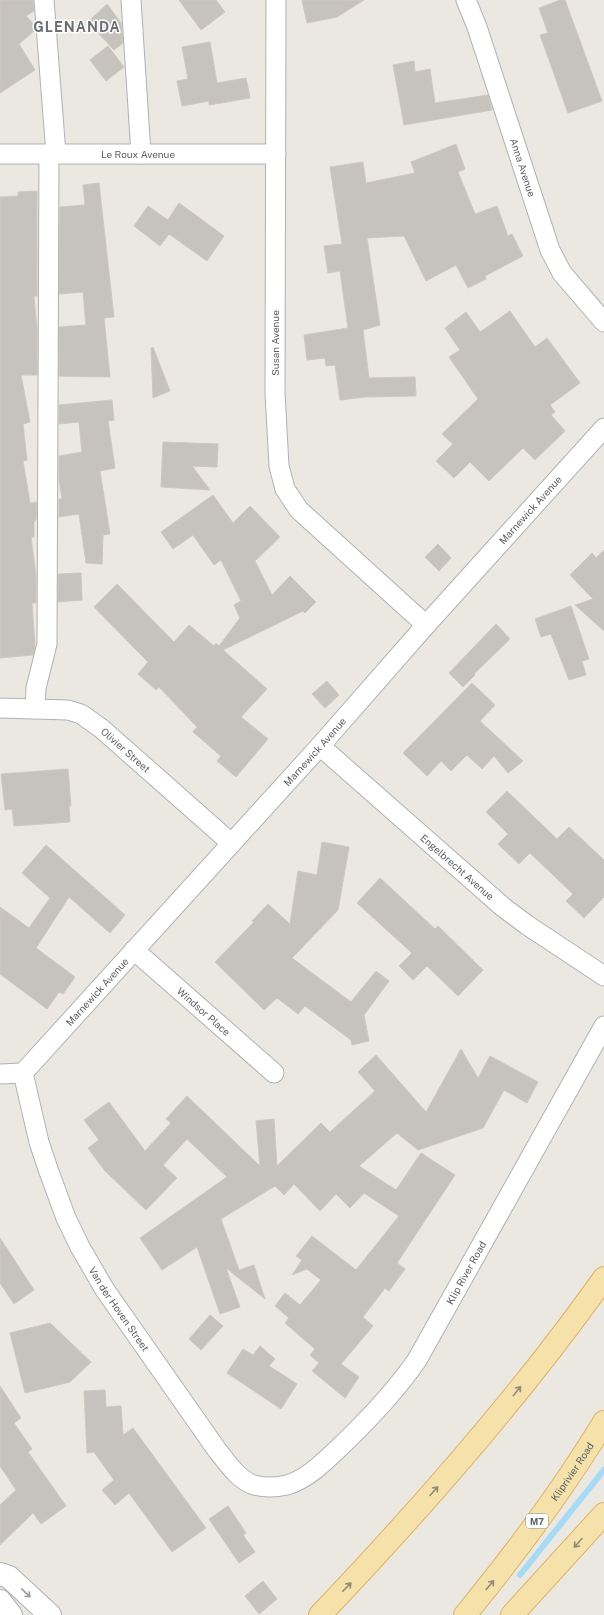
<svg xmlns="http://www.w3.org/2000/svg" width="604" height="1615" font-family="'Public Sans',sans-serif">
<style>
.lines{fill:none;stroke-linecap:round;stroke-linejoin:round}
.stream{stroke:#a7dbf5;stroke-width:6}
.building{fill:#c6c2bd;stroke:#cec8c0}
.street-casing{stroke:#aeb2b5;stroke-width:21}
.secondary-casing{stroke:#aeb1b5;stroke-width:24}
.primary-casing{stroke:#e1b164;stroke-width:24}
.street{stroke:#fff;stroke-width:19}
.secondary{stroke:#fff;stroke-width:22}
.primary{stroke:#f5e2ab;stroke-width:22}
.oneway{stroke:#908c7a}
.oneway2{stroke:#9b9ea0}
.labels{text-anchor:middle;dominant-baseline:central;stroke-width:3;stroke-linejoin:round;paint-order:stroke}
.shield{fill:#fff;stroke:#8b8e90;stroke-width:1}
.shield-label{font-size:9px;font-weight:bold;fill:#595d60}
.street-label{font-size:10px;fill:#595d60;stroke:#fff}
.district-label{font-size:14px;font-weight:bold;letter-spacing:1px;fill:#6a6f72;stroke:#fff}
</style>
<rect width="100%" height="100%" fill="#ebe7e1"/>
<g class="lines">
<path class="stream" d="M 520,1575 L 604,1470"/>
</g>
<path class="building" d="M 0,0 L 33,0 L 34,11 L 26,16 L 35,26 L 35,30 L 19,44 L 35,70 L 0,93 Z
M 179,0 L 216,0 L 225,12 L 201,30 Z
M 302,0 L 364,0 L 337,17 L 307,23 Z
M 560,0 L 565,0 L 602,101 L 568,113 L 540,35 L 548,33 L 539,8 Z
M 107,4 L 121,23 L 123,43 L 114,50 L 88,22 Z
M 210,42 L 217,83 L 246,78 L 250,98 L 209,105 L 209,101 L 182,106 L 177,81 L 188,79 L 182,47 Z
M 108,46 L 124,67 L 106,81 L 90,60 Z
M 414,61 L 415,72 L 430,69 L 435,103 L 488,95 L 492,110 L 404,125 L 393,65 Z
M 456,144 L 465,169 L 458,172 L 475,214 L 497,206 L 508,236 L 512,234 L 523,256 L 485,276 L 486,279 L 468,288 L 456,265 L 426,281 L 404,236 L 367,238 L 380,325 L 363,330 L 369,378 L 415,377 L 416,396 L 365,397 L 340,400 L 335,365 L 326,366 L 325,358 L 307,360 L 304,335 L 348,328 L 340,271 L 328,273 L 324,246 L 342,244 L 330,167 L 363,162 L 366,183 L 415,173 L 411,162 Z
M 99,183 L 114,317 L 104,318 L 110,377 L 59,376 L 59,327 L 86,325 L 83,292 L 59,294 L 60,207 L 85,205 L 83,185 Z
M 37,191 L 37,296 L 34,296 L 37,329 L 37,375 L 21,375 L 30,422 L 23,424 L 27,460 L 23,461 L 30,503 L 37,502 L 36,520 L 34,521 L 34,537 L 31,537 L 36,576 L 36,603 L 32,603 L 35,646 L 33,655 L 0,658 L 0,197 L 18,196 L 18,192 Z
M 179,203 L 224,236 L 207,261 L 169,234 L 160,246 L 134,226 L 148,206 L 168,220 Z
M 510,311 L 535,347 L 547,338 L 580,383 L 550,405 L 555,412 L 551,415 L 565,431 L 535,460 L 523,448 L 489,481 L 470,462 L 454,478 L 436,461 L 453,444 L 442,434 L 478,399 L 449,357 L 460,350 L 445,328 L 466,312 L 480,332 Z
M 153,347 L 170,391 L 153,398 L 151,348 Z
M 112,400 L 114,420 L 108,421 L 115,468 L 100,471 L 110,534 L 103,535 L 102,564 L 86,563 L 79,514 L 59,517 L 59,499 L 62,499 L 59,479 L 59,456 L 82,452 L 79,422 L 59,424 L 59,405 Z
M 163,442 L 218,444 L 217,467 L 192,466 L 210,490 L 161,487 Z
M 213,495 L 233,523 L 250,506 L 280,537 L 255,561 L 272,595 L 290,576 L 316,602 L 305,613 L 303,611 L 223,650 L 267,689 L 241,717 L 268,739 L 236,777 L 217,761 L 221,756 L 193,732 L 197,727 L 159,687 L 156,690 L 138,674 L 148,662 L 94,607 L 117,584 L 174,642 L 189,625 L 214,646 L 216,643 L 219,646 L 240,618 L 234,605 L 241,601 L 221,560 L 214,565 L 193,535 L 173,549 L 161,532 Z
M 438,544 L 451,558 L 439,571 L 425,557 Z
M 604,550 L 604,631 L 575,605 L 593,599 L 570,575 L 592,553 L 596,558 Z
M 81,573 L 82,600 L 58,602 L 58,574 Z
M 571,606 L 589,659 L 582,661 L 586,675 L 569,680 L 551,634 L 541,637 L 535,619 Z
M 496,624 L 510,639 L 474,674 L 475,675 L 463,687 L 449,673 Z
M 327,681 L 339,695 L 325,708 L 312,694 Z
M 472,683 L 495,705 L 480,721 L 523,761 L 508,773 L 494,756 L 482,769 L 467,755 L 451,771 L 441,761 L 427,776 L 403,753 Z
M 68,769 L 71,806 L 69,806 L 70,822 L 14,826 L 12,809 L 5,810 L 1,774 Z
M 507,791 L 557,839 L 569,827 L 604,860 L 604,897 L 584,918 L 566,901 L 573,894 L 530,853 L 519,864 L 498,844 L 508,834 L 486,812 Z
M 322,842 L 349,847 L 338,910 L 292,958 L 351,1002 L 376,971 L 389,981 L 364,1015 L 369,1041 L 352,1045 L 351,1040 L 305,1006 L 298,1014 L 277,998 L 264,1010 L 215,962 L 254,922 L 252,921 L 268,904 L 290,924 L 298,871 L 317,875 Z
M 46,845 L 125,915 L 110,933 L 69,897 L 36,948 L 75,977 L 63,994 L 59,992 L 47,1009 L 0,974 L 0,907 L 29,928 L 50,898 L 22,873 Z
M 380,878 L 435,929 L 438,926 L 483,970 L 458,996 L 427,966 L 413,980 L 399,966 L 412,953 L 357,903 Z
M 461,1049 L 478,1078 L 490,1056 L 538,1082 L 527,1103 L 504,1090 L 483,1128 L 418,1150 L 397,1133 L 359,1166 L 396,1190 L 421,1153 L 455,1175 L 397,1263 L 405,1269 L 389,1291 L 385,1288 L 363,1317 L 373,1326 L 341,1364 L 359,1377 L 345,1398 L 312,1371 L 319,1363 L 310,1355 L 315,1349 L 285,1323 L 289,1318 L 275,1306 L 285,1293 L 300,1305 L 321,1280 L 307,1269 L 292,1275 L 302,1260 L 296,1256 L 312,1236 L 356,1270 L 399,1216 L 364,1193 L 350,1208 L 336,1194 L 320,1211 L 294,1184 L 284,1195 L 275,1186 L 221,1219 L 239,1270 L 254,1265 L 265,1299 L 226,1268 L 240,1307 L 220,1314 L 197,1247 L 162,1270 L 140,1238 L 227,1177 L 187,1139 L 163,1165 L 177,1178 L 146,1210 L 105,1171 L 88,1148 L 99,1140 L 84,1120 L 109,1102 L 145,1151 L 171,1123 L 166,1119 L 187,1096 L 260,1166 L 256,1121 L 274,1119 L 277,1166 L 321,1123 L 330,1132 L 375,1091 L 358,1072 L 376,1055 L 426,1112 Z
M 0,1238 L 34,1290 L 14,1304 L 0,1283 Z
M 210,1315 L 223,1326 L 201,1350 L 189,1339 Z
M 50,1323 L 91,1362 L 70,1382 L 25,1393 L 10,1333 Z
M 260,1346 L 275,1359 L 269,1366 L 297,1384 L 281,1409 L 227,1373 L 243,1349 L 253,1355 Z
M 0,1386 L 21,1418 L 14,1423 L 32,1449 L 28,1452 L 66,1506 L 41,1524 L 33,1513 L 0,1545 L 0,1505 L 16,1490 L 0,1466 Z
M 105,1390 L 106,1407 L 121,1406 L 123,1435 L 133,1428 L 206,1528 L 172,1552 L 129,1493 L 115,1505 L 102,1490 L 114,1480 L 94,1452 L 87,1453 L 84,1391 Z
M 228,1506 L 246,1533 L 243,1535 L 255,1552 L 239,1563 L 209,1519 Z
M 263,1581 L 277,1599 L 259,1614 L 245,1596 Z"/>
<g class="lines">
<g class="street-casing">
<g id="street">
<path d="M 44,0 L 56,154"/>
<path d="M 131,0 L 141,154"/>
<path d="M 276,0 L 275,393 L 279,466 L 285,489 L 299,510 L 426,625"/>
<path id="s1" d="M 466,0 L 477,27 L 550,250 L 562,273 L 604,322"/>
<path id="s2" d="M 0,154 L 276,154"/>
<path id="s3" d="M 0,708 L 68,710 L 81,714 L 102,729 L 231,843"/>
<path d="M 35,708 L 36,688 L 47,644 L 49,154"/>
<path id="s4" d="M 320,746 L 503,907 L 527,925 L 604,976"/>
<path id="s5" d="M 134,950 L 274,1073"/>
<path id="s6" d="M 23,1073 L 39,1142 L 48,1169 L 66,1218 L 80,1247 L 105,1290 L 217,1450 C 227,1462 238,1480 254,1485 C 264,1488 278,1487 287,1485 C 308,1479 326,1460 341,1446 C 369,1419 395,1392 417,1360 L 604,1026"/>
<path id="s7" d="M 23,1073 L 320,746 L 426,625 L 604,428"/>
<path d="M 0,1074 L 23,1073"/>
</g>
</g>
<g class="secondary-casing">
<path id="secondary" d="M 0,1574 L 9,1577 L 50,1615
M 0,1601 L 11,1615"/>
</g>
<g class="primary-casing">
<g id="primary">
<path d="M 320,1615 C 421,1509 519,1398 604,1278"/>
<path id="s8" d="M 465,1615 C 514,1555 564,1488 604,1422"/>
<path d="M 512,1615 L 604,1514"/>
</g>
</g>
<use href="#street" class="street"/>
<use href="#secondary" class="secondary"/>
<use href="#primary" class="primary"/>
</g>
<defs><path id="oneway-shaft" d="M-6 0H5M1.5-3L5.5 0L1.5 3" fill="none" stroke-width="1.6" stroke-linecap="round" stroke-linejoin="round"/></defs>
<g class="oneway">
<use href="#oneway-shaft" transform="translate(517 1391) rotate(-52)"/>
<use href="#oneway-shaft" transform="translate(434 1491) rotate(-48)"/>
<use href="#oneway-shaft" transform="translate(578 1543) rotate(132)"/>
<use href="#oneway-shaft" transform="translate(490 1585) rotate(-50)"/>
<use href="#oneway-shaft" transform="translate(347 1587) rotate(-46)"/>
</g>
<use class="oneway2" href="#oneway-shaft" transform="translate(26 1593) rotate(43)"/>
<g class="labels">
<rect class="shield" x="526" y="1514" width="22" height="14" rx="3"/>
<g class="shield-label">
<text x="537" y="1521">M7</text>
</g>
<g class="street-label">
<text stroke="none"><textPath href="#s2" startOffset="138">Le Roux Avenue</textPath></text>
<text stroke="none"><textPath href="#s1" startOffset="177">Anna Avenue</textPath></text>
<text transform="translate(275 343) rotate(-90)">Susan Avenue</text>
<text stroke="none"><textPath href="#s7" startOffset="758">Marnewick Avenue</textPath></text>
<text stroke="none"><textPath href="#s3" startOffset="139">Olivier Street</textPath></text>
<text stroke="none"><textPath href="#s7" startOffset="434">Marnewick Avenue</textPath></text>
<text stroke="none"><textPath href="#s4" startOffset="183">Engelbrecht Avenue</textPath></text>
<text stroke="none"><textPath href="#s7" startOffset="110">Marnewick Avenue</textPath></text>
<text stroke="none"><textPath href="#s5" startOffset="93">Windsor Place</textPath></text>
<text stroke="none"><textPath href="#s6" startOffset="796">Klip River Road</textPath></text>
<text stroke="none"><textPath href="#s6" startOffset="257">Van der Hoven Street</textPath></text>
<text stroke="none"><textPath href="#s8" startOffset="179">Kliprivier Road</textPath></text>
</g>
<g class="district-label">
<text x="77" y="27">GLENANDA</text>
</g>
</g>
</svg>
